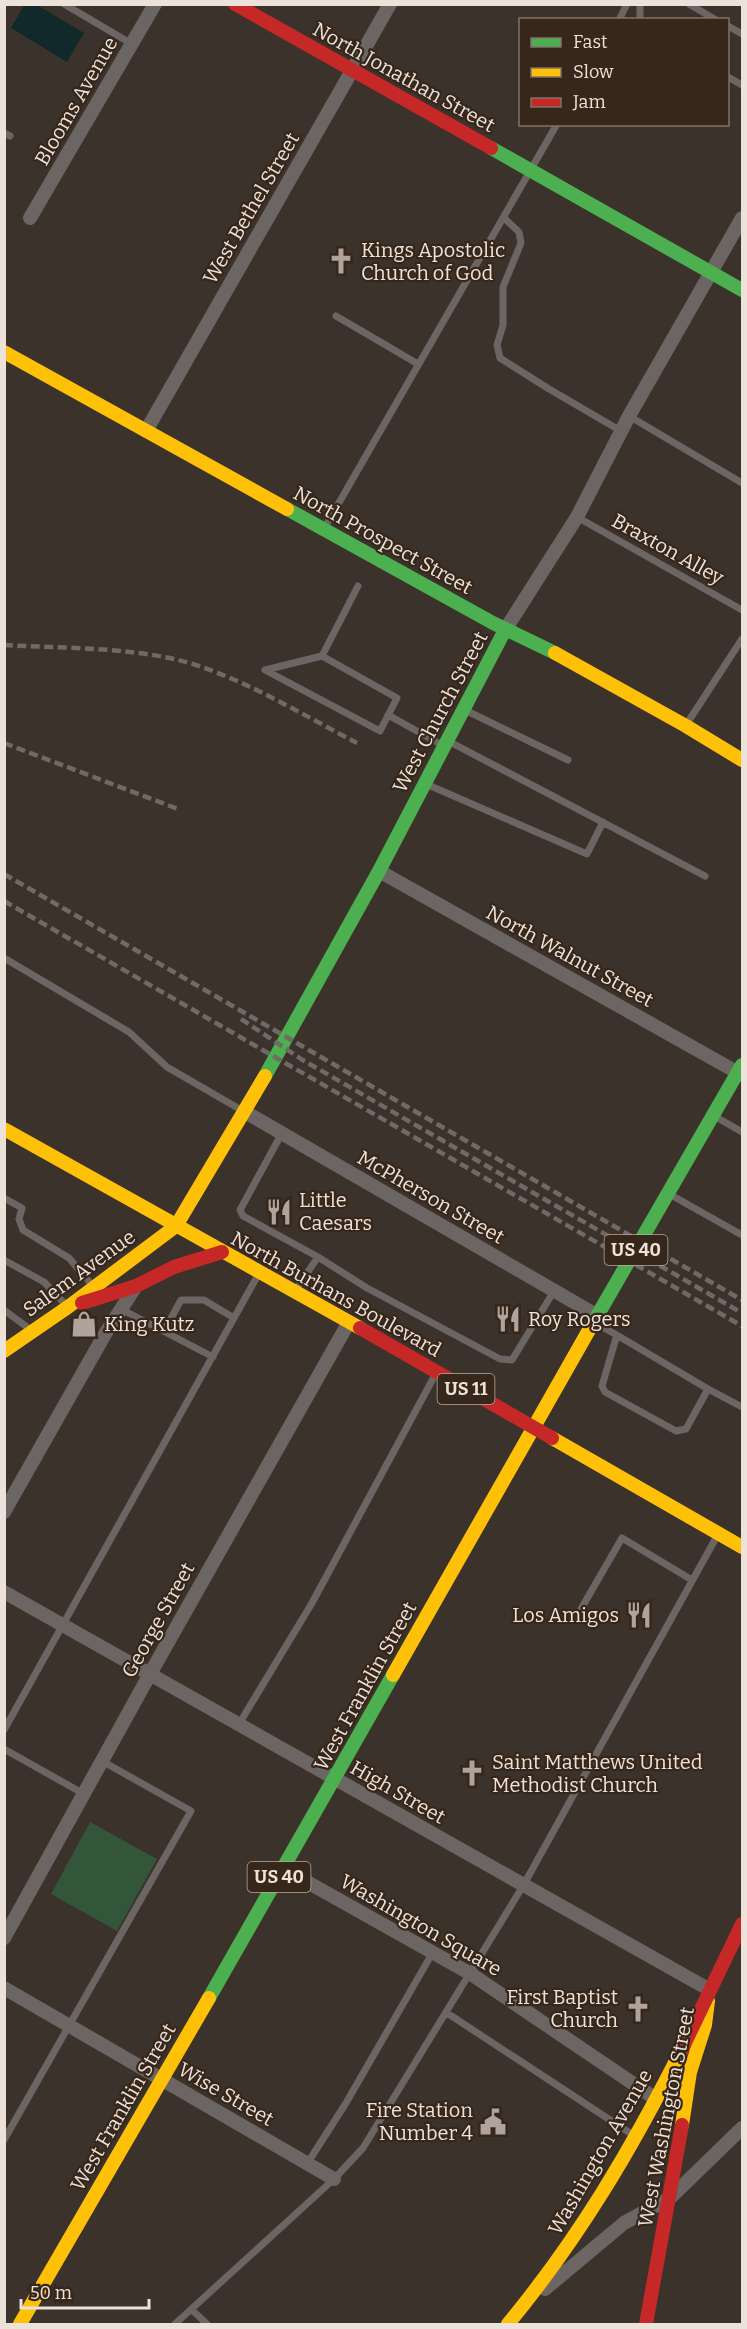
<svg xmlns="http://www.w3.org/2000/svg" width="747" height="2329" font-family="Bitter,serif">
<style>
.green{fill:#335539}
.water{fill:#12292b}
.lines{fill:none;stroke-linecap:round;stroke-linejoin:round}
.lane{stroke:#6b6663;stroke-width:7}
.street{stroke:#6b6663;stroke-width:14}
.fast{stroke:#4caf50;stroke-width:14}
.slow{stroke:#ffc107;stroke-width:14}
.jam{stroke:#c62828;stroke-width:14}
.rail{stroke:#706a67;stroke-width:4.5;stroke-dasharray:9 4.5;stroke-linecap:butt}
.labels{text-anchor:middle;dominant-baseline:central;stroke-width:4.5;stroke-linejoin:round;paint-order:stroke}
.shield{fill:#37271a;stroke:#b6aaa0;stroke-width:1.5}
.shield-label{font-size:18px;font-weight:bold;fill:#ede2da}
.street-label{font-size:20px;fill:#ede2da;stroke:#37271a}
.poi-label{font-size:20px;fill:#ede2da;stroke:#37271a;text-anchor:start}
</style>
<rect width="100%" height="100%" fill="#3b322b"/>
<path class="green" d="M 90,1822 L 157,1859 L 117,1931 L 51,1894 Z"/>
<path class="water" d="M 25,4 L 37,5 L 84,33 L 67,62 L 11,28 Z"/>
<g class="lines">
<path class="lane" d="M 64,4 L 132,44
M 689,4 L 716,20
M 619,20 L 627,4
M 640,20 L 640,4
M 728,26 L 742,34
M 728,77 L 742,85
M 4,133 L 10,136
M 504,218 L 519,232 L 521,243 L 503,287 L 503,325 L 497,345 L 500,358 L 549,389 L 621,431
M 336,316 L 418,364
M 629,416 L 742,483
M 577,517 L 742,610
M 325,527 L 557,124
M 322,656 L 397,698 L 380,731 L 265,670 Z
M 322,656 L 358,586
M 465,710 L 568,760
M 388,715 L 444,746
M 686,725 L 742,639
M 450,742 L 705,876
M 426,784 L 587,854 L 603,822
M 4,958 L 129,1032 L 167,1067 L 243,1111
M 716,1117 L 742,1132
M 282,1133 L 240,1210 L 243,1216 L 318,1257 L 367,1288 L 500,1359 L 512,1360 L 554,1291
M 671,1195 L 742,1235
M 4,1198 L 22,1208 L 19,1219 L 23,1230 L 69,1258 L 92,1285
M 4,1260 L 44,1282 L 66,1305
M 296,1289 L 318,1257
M 121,1309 L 213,1357
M 4,1310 L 31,1330
M 597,1324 L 615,1334 L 616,1338 L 602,1386 L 605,1392 L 676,1431 L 686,1429 L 708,1389 L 615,1334
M 164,1331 L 181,1300 L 204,1300 L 234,1318
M 708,1389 L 742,1407
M 581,1609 L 622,1538 L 692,1580
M 239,1724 L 312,1603 L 435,1375
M 4,1730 L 258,1275
M 4,1749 L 84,1794
M 447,2013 L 633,2135
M 4,2140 L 191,1811 L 102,1761
M 307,2164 L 346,2103 L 433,1952
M 192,2310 L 207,2324
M 175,2324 L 334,2179 L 363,2148 L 523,1886 L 717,1536"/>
<path class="street" d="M 30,218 L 155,4
M 146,431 L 390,4
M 505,630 L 577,517 L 629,416 L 742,218
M 379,871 L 742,1075
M 245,1112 L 598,1316
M 4,1512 L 105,1334 L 136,1286
M 4,1592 L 710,1990
M 284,1869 L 471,1974 L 656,2099
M 4,1938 L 150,1674 L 349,1322
M 4,1988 L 334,2179
M 545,2289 L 624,2223 L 670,2198 L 742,2128"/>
<path class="fast" d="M 491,148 L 742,290
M 287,509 L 493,623 L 555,653
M 265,1076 L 379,871 L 505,630
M 589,1330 L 742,1065
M 209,1998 L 393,1675"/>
<path class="slow" d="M 4,352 L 287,509
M 555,653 L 686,726 L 742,760
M 4,1129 L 360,1328
M 4,1351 L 68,1307 L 176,1226 L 265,1076
M 552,1438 L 742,1547
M 393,1675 L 589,1330
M 682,2125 L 690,2072 L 705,2025 L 708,2001
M 20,2324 L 209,1998
M 508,2324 C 579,2238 631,2150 681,2051"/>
<path class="jam" d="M 235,4 L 491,148
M 82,1303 L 136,1286 L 174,1267 L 222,1252
M 360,1328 L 552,1438
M 681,2051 L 742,1924
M 646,2324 L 682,2125"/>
<path class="rail" d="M 4,645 C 60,648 119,647 174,659 C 235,673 301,714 357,743
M 4,743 L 178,809
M 4,874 L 742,1300
M 4,901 L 742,1326
M 241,1019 L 301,1059 L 742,1313"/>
</g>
<defs>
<g id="church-bare" transform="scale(2.07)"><path d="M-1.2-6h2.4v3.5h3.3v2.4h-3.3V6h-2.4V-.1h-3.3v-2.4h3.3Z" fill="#afa49d" stroke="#37271a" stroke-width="2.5" paint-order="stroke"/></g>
<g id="restaurant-bare" transform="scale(2.07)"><path d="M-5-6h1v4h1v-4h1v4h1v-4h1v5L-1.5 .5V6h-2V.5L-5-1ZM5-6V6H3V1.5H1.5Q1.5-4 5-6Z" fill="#afa49d" stroke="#37271a" stroke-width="2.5" paint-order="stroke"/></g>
<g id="shop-bare" transform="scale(2.07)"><path d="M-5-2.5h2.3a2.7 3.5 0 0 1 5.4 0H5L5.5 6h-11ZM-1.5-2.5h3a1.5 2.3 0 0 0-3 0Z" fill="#afa49d" stroke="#37271a" stroke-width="2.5" paint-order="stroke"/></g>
<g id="civic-bare" transform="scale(2.07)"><path d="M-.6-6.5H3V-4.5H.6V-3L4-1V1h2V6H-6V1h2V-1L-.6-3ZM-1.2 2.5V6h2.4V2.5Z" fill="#afa49d" stroke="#37271a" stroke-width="2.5" paint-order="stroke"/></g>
</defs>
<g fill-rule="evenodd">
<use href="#church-bare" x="341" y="261"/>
<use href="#restaurant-bare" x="279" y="1212"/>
<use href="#restaurant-bare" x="508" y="1319"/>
<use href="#shop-bare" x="84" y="1324"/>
<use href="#restaurant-bare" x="639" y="1615"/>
<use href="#church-bare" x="472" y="1773"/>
<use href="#church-bare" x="638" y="2009"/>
<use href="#civic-bare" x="493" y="2122"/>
</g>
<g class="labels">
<g class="shield">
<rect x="604.5" y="1235" width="63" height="30" rx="4.5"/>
<rect x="437.5" y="1374" width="57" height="30" rx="4.5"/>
<rect x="247.5" y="1862" width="63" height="30" rx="4.5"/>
</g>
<g class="shield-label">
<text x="636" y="1250">US 40</text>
<text x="466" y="1389">US 11</text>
<text x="279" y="1877">US 40</text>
</g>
<g class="street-label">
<text transform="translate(404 77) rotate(29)">North Jonathan Street</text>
<text transform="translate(76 101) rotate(-60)">Blooms Avenue</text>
<text transform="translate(251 208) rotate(-60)">West Bethel Street</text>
<text transform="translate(383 540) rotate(29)">North Prospect Street</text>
<text transform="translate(668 549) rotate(29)">Braxton Alley</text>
<text transform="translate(440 712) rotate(-62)">West Church Street</text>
<text transform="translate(570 956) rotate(29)">North Walnut Street</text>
<text transform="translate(431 1197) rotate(30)">McPherson Street</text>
<text transform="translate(79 1273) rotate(-36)">Salem Avenue</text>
<text transform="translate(336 1294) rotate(29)">North Burhans Boulevard</text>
<text transform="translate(158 1620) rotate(-61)">George Street</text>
<text transform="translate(365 1686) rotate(-61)">West Franklin Street</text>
<text transform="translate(398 1792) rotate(30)">High Street</text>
<text transform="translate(421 1925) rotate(30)">Washington Square</text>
<text transform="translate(226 2094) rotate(30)">Wise Street</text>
<text transform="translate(123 2107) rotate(-60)">West Franklin Street</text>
<text transform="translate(666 2117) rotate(-79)">West Washington Street</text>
<text transform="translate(600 2152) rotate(-60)">Washington Avenue</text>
</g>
<g class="poi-label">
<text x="361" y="250">Kings Apostolic<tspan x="361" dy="23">Church of God</tspan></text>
<text x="299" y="1200">Little<tspan x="299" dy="23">Caesars</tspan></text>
<text x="528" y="1319">Roy Rogers</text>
<text x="104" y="1324">King Kutz</text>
<text x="619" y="1615" text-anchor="end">Los Amigos</text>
<text x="492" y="1762">Saint Matthews United<tspan x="492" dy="23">Methodist Church</tspan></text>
<text x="618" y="1997" text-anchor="end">First Baptist<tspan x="618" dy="23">Church</tspan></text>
<text x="473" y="2110" text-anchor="end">Fire Station<tspan x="473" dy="23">Number 4</tspan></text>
</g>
</g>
<rect width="747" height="2329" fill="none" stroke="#ede2da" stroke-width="12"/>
<rect x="519" y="18" width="210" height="108" fill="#37271a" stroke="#807267" stroke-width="1.5"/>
<rect x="531" y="38" width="30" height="9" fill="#4caf50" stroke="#807267" stroke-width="1.5"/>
<text x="573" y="48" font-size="18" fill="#ede2da">Fast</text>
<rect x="531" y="68" width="30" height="9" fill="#ffc107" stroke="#807267" stroke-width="1.5"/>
<text x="573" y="78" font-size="18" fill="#ede2da">Slow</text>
<rect x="531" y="98" width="30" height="9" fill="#c62828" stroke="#807267" stroke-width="1.5"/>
<text x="573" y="108" font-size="18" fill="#ede2da">Jam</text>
<path d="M21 2299v9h128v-9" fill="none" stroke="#ede2da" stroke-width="3"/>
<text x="30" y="2299" font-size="18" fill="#ede2da" stroke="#37271a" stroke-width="4.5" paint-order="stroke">50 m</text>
</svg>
